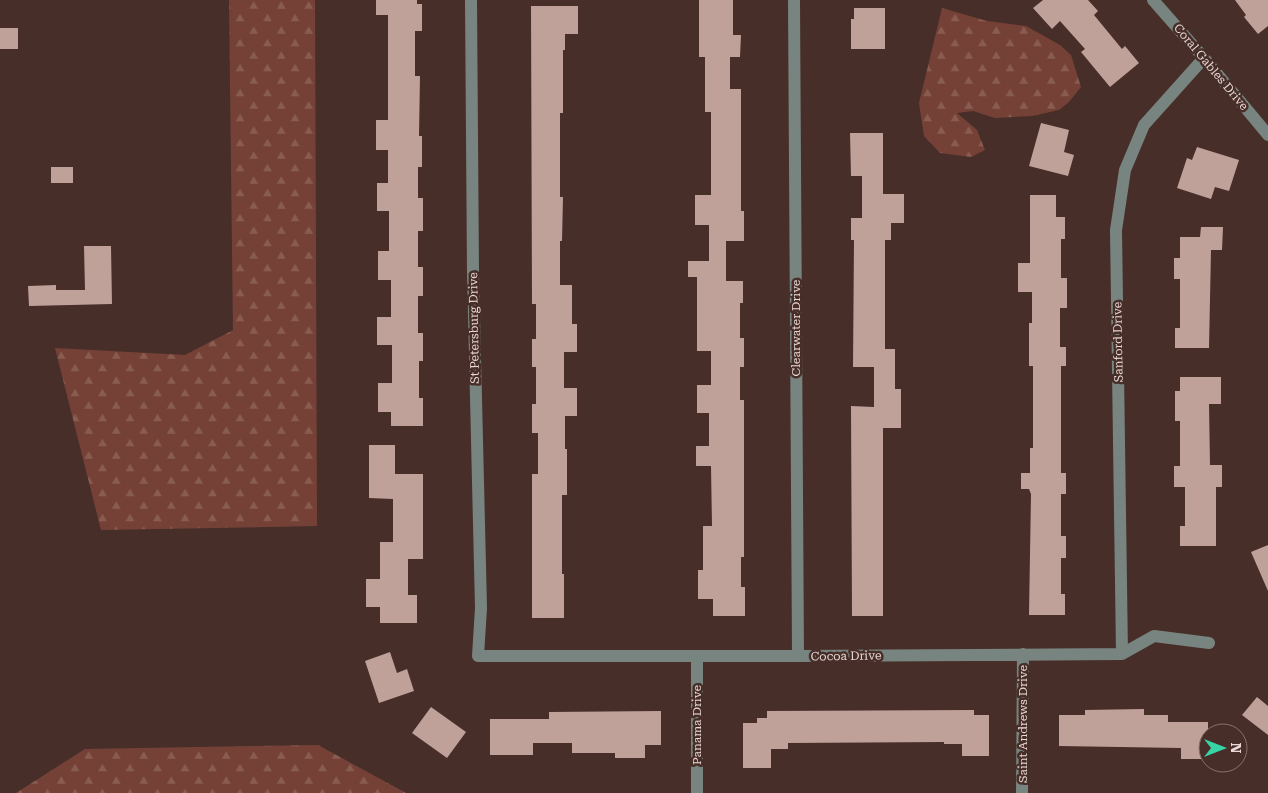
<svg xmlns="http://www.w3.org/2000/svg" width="1268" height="793" font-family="'Roboto Serif',serif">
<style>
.forest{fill:url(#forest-firs)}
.building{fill:#c0a19a}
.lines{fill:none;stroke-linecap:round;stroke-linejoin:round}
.minor{stroke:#78847f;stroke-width:12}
.labels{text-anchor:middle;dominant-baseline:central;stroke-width:5;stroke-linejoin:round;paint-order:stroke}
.street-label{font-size:12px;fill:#e9d8d5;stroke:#472e29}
</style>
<defs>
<pattern id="forest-firs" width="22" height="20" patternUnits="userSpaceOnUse" patternTransform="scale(1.25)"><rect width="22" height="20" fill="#754136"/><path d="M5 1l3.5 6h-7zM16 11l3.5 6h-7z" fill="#895c52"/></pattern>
</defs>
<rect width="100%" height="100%" fill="#472e29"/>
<path class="forest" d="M 229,0 L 315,0 L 317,526 L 101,530 L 55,348 L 185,355 L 233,330 Z
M 942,8 L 987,21 L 1026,26 L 1060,45 L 1071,55 L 1081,87 L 1069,102 L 1059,110 L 1032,116 L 995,118 L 973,111 L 957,113 L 977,130 L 985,150 L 971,157 L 940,153 L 924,136 L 919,103 Z
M 318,745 L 406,793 L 16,793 L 85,749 Z"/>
<path class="building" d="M 376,0 L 417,0 L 417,4 L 422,4 L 422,31 L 415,31 L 415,76 L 420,76 L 419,136 L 422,136 L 422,167 L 418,167 L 418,198 L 423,198 L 423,231 L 418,231 L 418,267 L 423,267 L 423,296 L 418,296 L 418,333 L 423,333 L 423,361 L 419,361 L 419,398 L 423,398 L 423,426 L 391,426 L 391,412 L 378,412 L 378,383 L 392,383 L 392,345 L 377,345 L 377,317 L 391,317 L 391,280 L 378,280 L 378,251 L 389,251 L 389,211 L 377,211 L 377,183 L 388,183 L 388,150 L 376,150 L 376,120 L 388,120 L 388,15 L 376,15 Z
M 699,0 L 733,0 L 733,35 L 741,35 L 740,57 L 730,57 L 730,89 L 741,89 L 741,211 L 744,211 L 744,241 L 726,241 L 726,281 L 743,281 L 743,303 L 740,303 L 740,338 L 744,338 L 744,367 L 740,367 L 740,400 L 744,400 L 744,557 L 741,557 L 741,587 L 745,587 L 745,616 L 713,616 L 713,599 L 698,599 L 698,570 L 703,570 L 703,526 L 712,526 L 711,466 L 696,466 L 696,446 L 709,446 L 709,413 L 697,413 L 697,385 L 711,385 L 711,351 L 697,351 L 697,277 L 688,277 L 688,261 L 709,261 L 709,225 L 695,225 L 695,195 L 711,195 L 711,112 L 705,112 L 705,57 L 699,57 Z
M 1043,0 L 1088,0 L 1098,11 L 1094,15 L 1122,49 L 1125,46 L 1139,63 L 1110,87 L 1081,52 L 1085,49 L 1060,21 L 1052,29 L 1033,8 Z
M 1235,0 L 1268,0 L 1268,26 L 1258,34 L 1244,17 L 1246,15 Z
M 531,6 L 578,6 L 578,34 L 565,34 L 565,50 L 563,50 L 563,113 L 560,113 L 560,197 L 563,197 L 562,241 L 560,241 L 560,285 L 572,285 L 572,324 L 577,324 L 577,352 L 564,352 L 564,388 L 577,388 L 577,416 L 565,416 L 565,449 L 567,449 L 567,495 L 562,495 L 562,574 L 564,574 L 564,618 L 532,618 L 532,474 L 538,474 L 538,433 L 532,433 L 532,404 L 536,404 L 536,367 L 532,367 L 532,339 L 536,339 L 536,304 L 532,304 Z
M 854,8 L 885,8 L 885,49 L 851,49 L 851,19 L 854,19 Z
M 0,28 L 18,28 L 18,49 L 0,49 Z
M 1041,123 L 1069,130 L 1064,152 L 1074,155 L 1068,176 L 1029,166 Z
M 850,133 L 883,133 L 883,194 L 904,194 L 904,223 L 891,223 L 891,240 L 885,240 L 885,349 L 895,349 L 895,389 L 901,389 L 901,428 L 883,428 L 883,616 L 852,616 L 851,406 L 874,407 L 874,367 L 853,367 L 854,240 L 851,240 L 851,218 L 862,218 L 862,176 L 851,176 Z
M 1197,147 L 1239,160 L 1229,191 L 1215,187 L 1211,199 L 1177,188 L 1187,158 L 1192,160 Z
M 51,167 L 73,167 L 73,183 L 51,183 Z
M 1030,195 L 1056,195 L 1056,217 L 1065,217 L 1065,239 L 1061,239 L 1061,278 L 1067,278 L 1067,308 L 1060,308 L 1060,347 L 1066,347 L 1066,366 L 1061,366 L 1061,473 L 1066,473 L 1066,494 L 1061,494 L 1061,536 L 1066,536 L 1066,558 L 1061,558 L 1061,594 L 1065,594 L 1065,615 L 1029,615 L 1031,494 L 1029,489 L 1021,489 L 1021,473 L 1030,473 L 1030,448 L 1033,448 L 1033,366 L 1029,366 L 1029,323 L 1032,323 L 1032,292 L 1018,292 L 1018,263 L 1030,263 Z
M 1201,227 L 1223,227 L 1222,250 L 1211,250 L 1209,348 L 1175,348 L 1175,328 L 1180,328 L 1180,279 L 1174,279 L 1174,258 L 1180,258 L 1180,237 L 1200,237 Z
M 84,246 L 111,246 L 112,304 L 29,306 L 28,286 L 56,285 L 56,290 L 85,290 Z
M 1180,377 L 1221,377 L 1221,404 L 1209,404 L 1210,465 L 1222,465 L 1222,487 L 1216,487 L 1216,546 L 1180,546 L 1180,526 L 1185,526 L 1185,487 L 1174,487 L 1174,466 L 1180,466 L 1180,421 L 1175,421 L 1175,391 L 1180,391 Z
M 369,445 L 395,445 L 395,474 L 423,474 L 423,559 L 408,559 L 408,595 L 417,595 L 417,623 L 380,623 L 380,607 L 366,607 L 366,579 L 380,579 L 380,542 L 393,542 L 393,499 L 369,498 Z
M 1268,545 L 1268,591 L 1251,552 Z
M 390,652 L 397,673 L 407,669 L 414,691 L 379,703 L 365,661 Z
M 1257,697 L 1268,706 L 1268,735 L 1242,715 Z
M 431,707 L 466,732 L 447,758 L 412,733 Z
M 1144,709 L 1144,715 L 1168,715 L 1168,722 L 1208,722 L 1208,759 L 1181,759 L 1181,748 L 1059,746 L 1059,715 L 1085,715 L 1085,710 Z
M 974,710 L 974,715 L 989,715 L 989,756 L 962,756 L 962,744 L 944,744 L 944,742 L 788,743 L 788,749 L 771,749 L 771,768 L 743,768 L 743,723 L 757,723 L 757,718 L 767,718 L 767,711 Z
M 661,711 L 661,745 L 645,745 L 645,758 L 615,758 L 615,753 L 572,753 L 572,743 L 533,743 L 533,755 L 490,755 L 490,719 L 549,719 L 549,712 Z"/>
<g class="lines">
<path class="minor" d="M 471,0 L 473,272 L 481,608 L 478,656 L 798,656 L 1122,654 L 1154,636 L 1209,643
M 794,0 L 798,656
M 1153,0 L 1204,58 L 1268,135
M 1122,654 L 1116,230 L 1125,170 L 1144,125 L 1204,58
M 697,656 L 697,793
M 1022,793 L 1023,654"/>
</g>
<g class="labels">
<g class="street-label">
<text transform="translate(1211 67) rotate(50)">Coral Gables Drive</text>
<text transform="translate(474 328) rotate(-91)">St Petersburg Drive</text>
<text transform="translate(796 328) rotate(-90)">Clearwater Drive</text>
<text transform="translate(1118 342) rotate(-91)">Sanford Drive</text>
<text transform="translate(846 656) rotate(-1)">Cocoa Drive</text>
<text transform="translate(1023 724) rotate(-90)">Saint Andrews Drive</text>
<text transform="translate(697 725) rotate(-90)">Panama Drive</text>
</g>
</g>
<g transform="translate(1223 748) rotate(90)"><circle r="24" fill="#472e29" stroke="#88726e"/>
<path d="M0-4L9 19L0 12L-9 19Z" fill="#37d4a6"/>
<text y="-8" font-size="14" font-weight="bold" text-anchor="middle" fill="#e9d8d5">N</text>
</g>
</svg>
